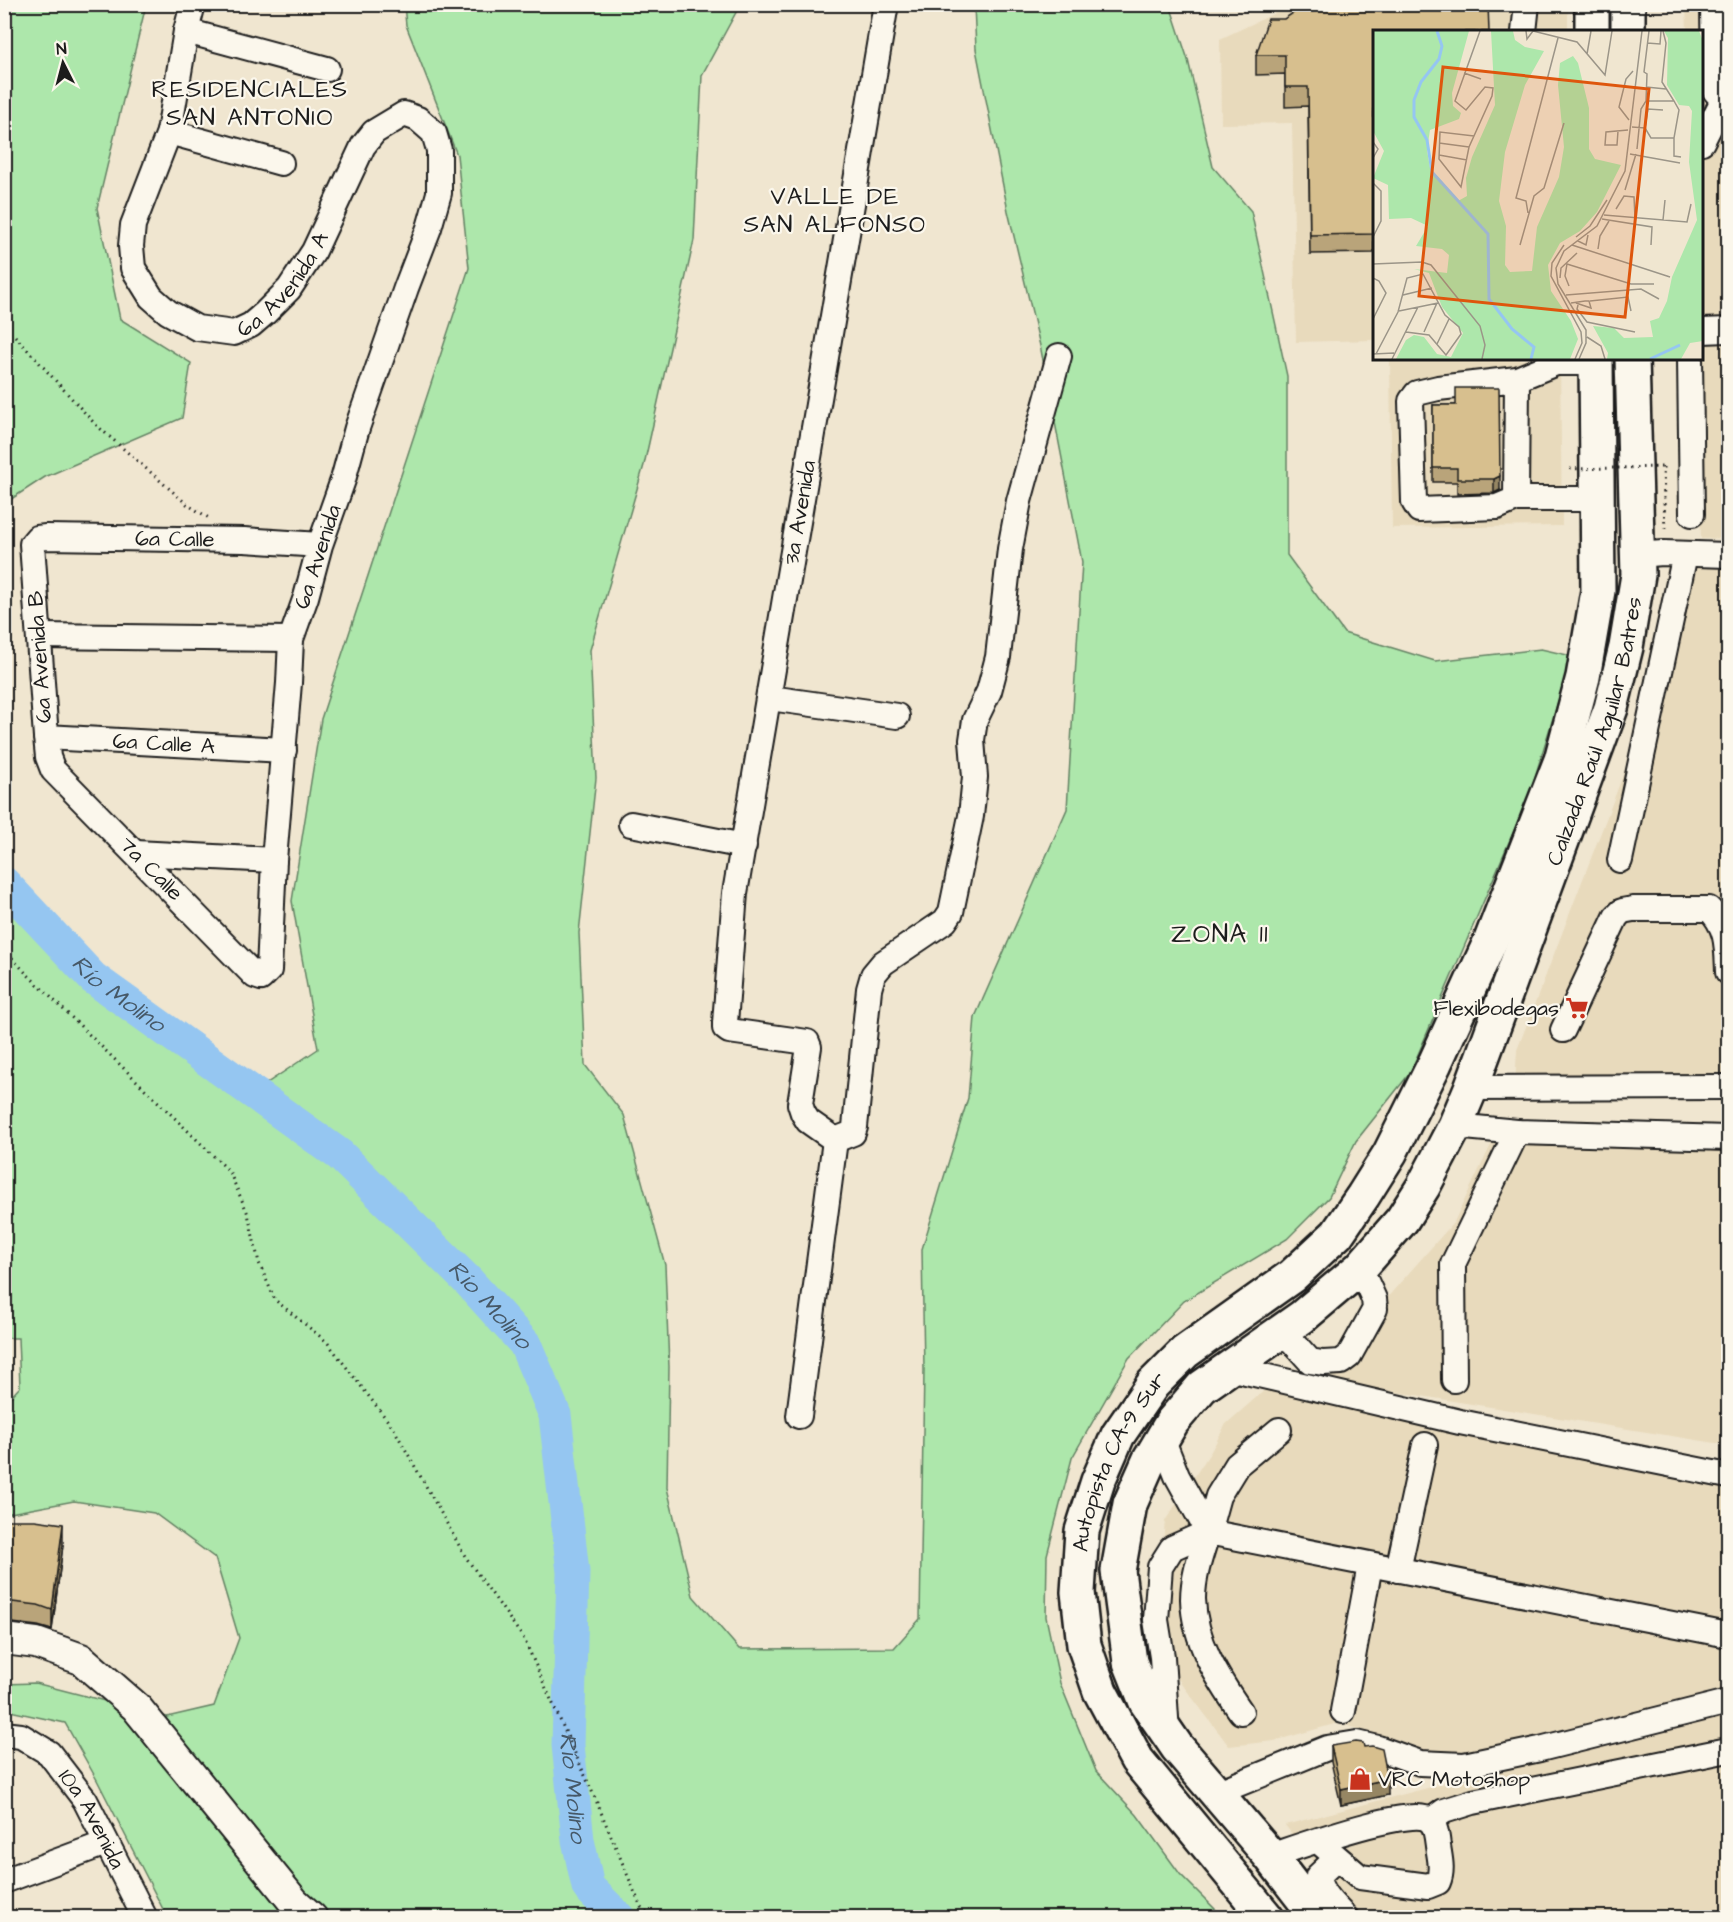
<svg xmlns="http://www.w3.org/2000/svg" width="1733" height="1922" font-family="'Architects Daughter',sans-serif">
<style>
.built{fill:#e8dabc}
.green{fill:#ade7ab;stroke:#648264;stroke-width:1.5}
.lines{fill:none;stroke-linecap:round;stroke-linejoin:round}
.river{stroke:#95c6f1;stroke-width:33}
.minor-casing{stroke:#1c1c1c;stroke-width:28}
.major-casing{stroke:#1c1c1c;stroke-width:34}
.highway-casing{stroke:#1c1c1c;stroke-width:38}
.path{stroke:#1c1c1c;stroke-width:3;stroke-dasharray:1.5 4.5;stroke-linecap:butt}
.minor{stroke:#fbf7ec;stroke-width:24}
.major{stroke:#fbf7ec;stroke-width:30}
.highway{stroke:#fbf7ec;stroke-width:33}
.path-bridge{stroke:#1c1c1c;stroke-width:3;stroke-dasharray:1.5 4.5;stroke-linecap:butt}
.wall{fill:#b9a47a;stroke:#1c1c1c;stroke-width:1.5}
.shaded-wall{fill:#968663;stroke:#1c1c1c;stroke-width:1.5}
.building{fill:#d7bf8e;stroke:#1c1c1c;stroke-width:1.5}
.labels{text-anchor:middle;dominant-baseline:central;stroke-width:4.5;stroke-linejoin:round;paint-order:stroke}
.street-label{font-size:22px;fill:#1c1c1c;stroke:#fbf7ec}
.poi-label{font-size:22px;fill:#1c1c1c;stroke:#fbf7ec;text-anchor:end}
.neighbourhood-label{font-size:24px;letter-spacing:1.5px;fill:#1c1c1c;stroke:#fbf7ec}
.water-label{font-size:24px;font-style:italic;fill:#465867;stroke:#fbf7ec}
.quarter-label{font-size:26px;letter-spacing:1.5px;fill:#1c1c1c;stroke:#fbf7ec}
.inset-river{fill:none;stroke:#95c6f1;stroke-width:3}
.inset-road{fill:none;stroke:#9b9588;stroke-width:1.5}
.view{fill:#de560d;fill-opacity:0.15;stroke:#de560d;stroke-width:3}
.inset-edge{fill:none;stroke:#1c1c1c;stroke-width:3}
</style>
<rect width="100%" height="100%" fill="#f0e6d0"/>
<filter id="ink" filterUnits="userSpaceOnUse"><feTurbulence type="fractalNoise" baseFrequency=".0167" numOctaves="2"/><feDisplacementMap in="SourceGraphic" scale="12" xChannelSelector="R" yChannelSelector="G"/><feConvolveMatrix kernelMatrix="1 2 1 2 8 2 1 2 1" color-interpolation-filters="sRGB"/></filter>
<g filter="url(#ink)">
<path class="built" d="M 1292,5 L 1568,5 L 1568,31 L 1374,32 L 1374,340 L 1296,342 L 1292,123 L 1221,124 L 1220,39 Z
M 1686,5 L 1728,5 L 1728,538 L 1701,539 L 1696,359 L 1702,358 L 1702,32 L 1687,31 Z
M 1390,359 L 1560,359 L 1562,526 L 1392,528 Z
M 1728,557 L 1728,1101 L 1514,1101 L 1517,1050 L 1632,752 L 1669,559 Z
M 1503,1120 L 1728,1126 L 1728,1445 L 1315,1379 L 1454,1222 Z
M 1267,1388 L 1728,1485 L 1728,1688 L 1434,1766 L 1386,1737 L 1338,1723 L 1274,1741 L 1229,1746 L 1175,1675 L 1158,1597 L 1165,1521 L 1210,1453 L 1226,1424 Z
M 1728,1710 L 1728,1917 L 1355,1917 L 1285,1825 Z"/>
<path class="green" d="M 5,4 L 146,5 L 97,208 L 120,319 L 191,363 L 182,418 L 45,477 L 5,503 Z
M 404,5 L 740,5 L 702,75 L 694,240 L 644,465 L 590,650 L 596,778 L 579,933 L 585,1065 L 624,1115 L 665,1265 L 669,1367 L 667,1488 L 693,1596 L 739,1649 L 894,1648 L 920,1619 L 924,1370 L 922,1249 L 968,1098 L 975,1017 L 1067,809 L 1082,562 L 1041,350 L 1008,211 L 976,49 L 974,5 L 1170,5 L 1188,60 L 1213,167 L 1251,211 L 1287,376 L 1287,555 L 1344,633 L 1435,661 L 1541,649 L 1572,656 L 1530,793 L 1410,1073 L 1356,1141 L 1329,1197 L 1287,1239 L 1184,1301 L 1129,1358 L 1072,1458 L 1047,1555 L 1046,1617 L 1060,1683 L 1096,1771 L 1137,1815 L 1180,1874 L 1223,1917 L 167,1917 L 97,1780 L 65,1723 L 5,1710 L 5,1684 L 35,1683 L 167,1717 L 214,1706 L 239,1638 L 215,1558 L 154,1513 L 74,1501 L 5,1514 L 5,1403 L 20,1387 L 18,1338 L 4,1338 L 4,872 L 117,993 L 246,1097 L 318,1049 L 292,901 L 321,719 L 469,268 L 457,155 L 406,25 Z"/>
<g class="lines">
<path class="river" id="s1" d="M 4,883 L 93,978 L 340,1155 L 469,1282 L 525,1344 L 555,1415 L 573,1572 L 568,1745 L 578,1840 L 588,1887 L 619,1918"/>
<g class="minor-casing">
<g id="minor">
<path id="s2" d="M 193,4 L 186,31 L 169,132 L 133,225 L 131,246 L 133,268 L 151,297 L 168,312 L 197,328 L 234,333 L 251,325 L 265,313 L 289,289 L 314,251 L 363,146 L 374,132 L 404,114 L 418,119 L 434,133 L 439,150 L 439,193 L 429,228 L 406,288 L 357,428 L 343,480 L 320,545 L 306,597 L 291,639 L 289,683 L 274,860 L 269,970 L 261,978 L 255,976 L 53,770 L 48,757 L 46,737 L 32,544 L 37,538 L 46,537 L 244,540 L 320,545"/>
<path d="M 186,31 L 327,69"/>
<path d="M 1524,32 L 1527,4"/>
<path d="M 169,132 L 281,163"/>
<path d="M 1702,142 L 1723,100 L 1715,91 L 1714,82 L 1713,4"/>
<path d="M 1702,331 L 1728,330"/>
<path d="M 1690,358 L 1692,514"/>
<path d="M 1517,379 L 1516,499 L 1497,507 L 1419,510 L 1414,502 L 1411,401 L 1417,393 L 1438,388 L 1517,379 L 1556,363 L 1596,363"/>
<path d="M 1516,499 L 1598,499"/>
<path d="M 1637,555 L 1663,553 L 1728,555"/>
<path d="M 39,636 L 291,639"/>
<path d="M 770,698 L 897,716"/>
<path id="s3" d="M 46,737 L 284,750"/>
<path d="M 631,824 L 744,846"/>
<path d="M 136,853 L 274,860"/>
<path d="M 1620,860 L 1685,554"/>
<path d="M 1563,1030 L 1616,917 L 1622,911 L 1633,909 L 1709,909 C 1728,927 1727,947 1728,972"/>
<path d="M 1471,1088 L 1728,1087"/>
<path d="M 1455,1126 L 1517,1132 L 1728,1138"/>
<path id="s4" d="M 835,1140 L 808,1121 L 803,1113 L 800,1104 L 809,1047 L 807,1042 L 729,1031 L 725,1028 L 725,1023 L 735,893 L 886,4"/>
<path d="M 835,1140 L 853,1133 L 855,1127 L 869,989 L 873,975 L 883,963 L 945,921 L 951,912 L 971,816 L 975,777 L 972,740 L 975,720 L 989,691 L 998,657 L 1010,549 L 1019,501 L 1059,356"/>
<path d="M 1283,1331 L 1310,1361 L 1323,1363 L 1341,1362 L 1349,1356 L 1375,1309 L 1374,1299 L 1360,1268"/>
<path d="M 1229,1368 L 1460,1422 L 1728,1476"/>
<path d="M 1454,1380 L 1453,1264 L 1517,1132"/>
<path d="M 799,1416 L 835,1140"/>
<path d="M 1162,1438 L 1177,1476 L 1208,1532"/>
<path d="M 1398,1570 L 1425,1445"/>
<path d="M 1343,1711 L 1370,1565"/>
<path d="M 1241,1712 C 1218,1679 1194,1641 1193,1599 C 1193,1576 1201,1554 1208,1532 L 1728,1635"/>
<path d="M 1167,1733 L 1162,1657 L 1156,1620 L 1160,1567 L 1172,1548 L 1208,1532 L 1218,1496 L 1237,1465 L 1279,1430"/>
<path id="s5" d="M 4,1734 L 21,1736 L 49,1753 L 85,1800 L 145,1918"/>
<path d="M 1216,1793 L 1327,1748 L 1357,1743 L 1378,1748 L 1420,1763 L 1464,1765 L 1540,1749 L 1728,1702"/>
<path d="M 1430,1821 L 1444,1811 L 1473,1802 L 1728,1750"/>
<path d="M 1270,1856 C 1295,1848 1413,1805 1430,1820 C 1436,1826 1437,1838 1438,1846 C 1440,1859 1443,1870 1438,1882 L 1428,1886 L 1360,1877 L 1318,1841"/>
<path d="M 1336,1859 L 1318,1876 C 1319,1893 1335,1906 1346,1918"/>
<path d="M 4,1881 L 106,1843"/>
</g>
</g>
<g class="major-casing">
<path id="major" d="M 4,1639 L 36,1643 L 81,1659 L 136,1707 L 294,1902 L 312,1918"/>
</g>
<g class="highway-casing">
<g id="highway">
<path d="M 1592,4 L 1592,32"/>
<path d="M 1628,4 L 1628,32"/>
<path id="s6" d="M 1267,1918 L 1137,1760 L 1100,1691 L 1084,1645 L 1078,1592 L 1082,1531 L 1098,1481 L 1118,1435 L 1153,1384 L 1185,1352 L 1292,1276 L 1337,1234 L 1363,1196 L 1390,1153 L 1435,1063 L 1491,940 L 1561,760 L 1583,677 L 1598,591 L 1596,358"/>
<path id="s7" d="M 1318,1918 L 1270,1856 L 1177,1747 L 1146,1702 L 1130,1662 L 1118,1571 L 1130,1504 L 1149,1461 L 1172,1422 L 1202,1387 L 1302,1317 L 1360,1268 L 1402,1220 L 1423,1187 L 1455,1126 L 1471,1088 L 1611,708 L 1626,647 L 1638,575 L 1632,358"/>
</g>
</g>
<path class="path" d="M 15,336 L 95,424 L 188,505 L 209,518
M 1663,467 L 1665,532
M 4,949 L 25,972 L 229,1171 L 248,1214 L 259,1263 L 275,1300 L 327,1342 L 394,1429 L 465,1556 L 524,1639 L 595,1798 L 641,1907 L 654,1918"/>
<use href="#minor" class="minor"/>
<use href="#major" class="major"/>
<use href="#highway" class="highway"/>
<path class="path-bridge" d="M 1570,469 L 1663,467"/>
</g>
<path class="wall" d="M 1374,32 L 1374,253 L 1310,254 L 1308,106 L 1285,107 L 1285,74 L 1256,75 L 1256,55 Z
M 1433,405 L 1456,405 L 1500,490 L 1494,493 L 1457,494 L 1457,482 L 1433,482 Z
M 4,1520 L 63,1545 L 52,1630 L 38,1626 L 4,1622 Z
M 1331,1746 L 1364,1747 L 1388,1795 L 1341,1805 L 1331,1762 Z"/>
<path class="shaded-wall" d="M 1500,476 L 1500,490 L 1494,493 L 1494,479 Z
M 63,1524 L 63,1545 L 52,1630 L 52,1610 Z
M 1388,1779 L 1388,1795 L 1341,1805 L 1341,1789 Z"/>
<path class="building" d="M 1307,4 L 1488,4 L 1489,32 L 1374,32 L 1374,234 L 1310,235 L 1308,87 L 1285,87 L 1285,55 L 1256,55 L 1268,19 L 1284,19 Z
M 1456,388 L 1499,388 L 1500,476 L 1494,479 L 1457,479 L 1457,468 L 1433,468 L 1433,405 L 1456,405 Z
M 4,1520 L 35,1520 L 63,1524 L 52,1610 L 38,1605 L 4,1601 Z
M 1356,1742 L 1363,1743 L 1364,1747 L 1372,1746 L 1382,1749 L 1388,1779 L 1341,1789 L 1331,1746 Z"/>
</g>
<defs>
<g id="supermarket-bare" transform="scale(1.8)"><path d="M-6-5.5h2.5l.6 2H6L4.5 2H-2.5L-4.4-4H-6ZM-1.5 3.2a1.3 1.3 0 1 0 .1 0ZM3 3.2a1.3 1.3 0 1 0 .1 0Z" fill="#c8321e" stroke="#fbf7ec" stroke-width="2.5" paint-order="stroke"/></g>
<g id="shop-bare" transform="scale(1.8)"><path d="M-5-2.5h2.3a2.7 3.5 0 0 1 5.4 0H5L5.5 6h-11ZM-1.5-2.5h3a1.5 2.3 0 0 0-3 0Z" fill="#c8321e" stroke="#fbf7ec" stroke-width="2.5" paint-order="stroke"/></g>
</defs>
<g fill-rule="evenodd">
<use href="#supermarket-bare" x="1577" y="1008"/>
<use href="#shop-bare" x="1360" y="1779"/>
</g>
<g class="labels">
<g class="street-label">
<text stroke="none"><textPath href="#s2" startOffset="471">6a Avenida A</textPath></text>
<text stroke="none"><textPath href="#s4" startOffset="720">3a Avenida</textPath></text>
<text stroke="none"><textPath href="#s2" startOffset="2264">6a Calle</textPath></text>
<text transform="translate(318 557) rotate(-72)">6a Avenida</text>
<text transform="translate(40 657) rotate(-94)">6a Avenida B</text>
<text stroke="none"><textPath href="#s7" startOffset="1407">Calzada Raúl Aguilar Batres</textPath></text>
<text stroke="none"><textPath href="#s3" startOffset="118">6a Calle A</textPath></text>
<text transform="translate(151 869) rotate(45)">7a Calle</text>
<text stroke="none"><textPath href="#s6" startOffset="524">Autopista CA-9 Sur</textPath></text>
<text stroke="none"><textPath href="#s5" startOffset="129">10a Avenida</textPath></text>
</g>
<g class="poi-label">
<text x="1559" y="1008">Flexibodegas</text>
<text x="1378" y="1779" text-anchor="start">VRC Motoshop</text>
</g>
<g class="neighbourhood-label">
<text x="250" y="90">RESIDENCIALES<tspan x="250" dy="28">SAN ANTONIO</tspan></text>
<text x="835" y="197">VALLE DE<tspan x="835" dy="28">SAN ALFONSO</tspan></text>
</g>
<g class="water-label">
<text stroke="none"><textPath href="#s1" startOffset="160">Río Molino</textPath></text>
<text stroke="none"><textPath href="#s1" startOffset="646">Río Molino</textPath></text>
<text stroke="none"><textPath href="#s1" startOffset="1150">Río Molino</textPath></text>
</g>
<g class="quarter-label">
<text x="1220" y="934">ZONA 11</text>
</g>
</g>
<g transform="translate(1373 30)">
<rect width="330" height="330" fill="#f0e6d0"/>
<path d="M 0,1 L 96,1 L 79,63 L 80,76 L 88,83 L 86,89 L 57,100 L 54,120 L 57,138 L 85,171 L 94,166 L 93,148 L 99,127 L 122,75 L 118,1 L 140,1 L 142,10 L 152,17 L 171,21 L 152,55 L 132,122 L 126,171 L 133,196 L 132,235 L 137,242 L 159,241 L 164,197 L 186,147 L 191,117 L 185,55 L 187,33 L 200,26 L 205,33 L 216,78 L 216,119 L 222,129 L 248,135 L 224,182 L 207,201 L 187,213 L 175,235 L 178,261 L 198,291 L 205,309 L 197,329 L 23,329 L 33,310 L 41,305 L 51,307 L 64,324 L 78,327 L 90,303 L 69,277 L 56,243 L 41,239 L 74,243 L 76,225 L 69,219 L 43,216 L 55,196 L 38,188 L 16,189 L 15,155 L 0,148 L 11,121 L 0,101 ZM 291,1 L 326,1 L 330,11 L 330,311 L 317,313 L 308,329 L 234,329 L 235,323 L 220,296 L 241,298 L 251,308 L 280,307 L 277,291 L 286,288 L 294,271 L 299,247 L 324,190 L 316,132 L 319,81 L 316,76 L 306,75 L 294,55 L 295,8 Z" fill="#ade7ab"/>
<path class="inset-river" d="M 64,1 L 69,16 L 66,29 L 48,52 L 41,70 L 41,87 L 54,110 L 59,142 L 115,204 L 116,269 L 139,299 L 161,317 L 158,329M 277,329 L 307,315"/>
<path class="inset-road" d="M 153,1 L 154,9 L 160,1M 160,1 L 204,12 L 232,45 L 239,1M 274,13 L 287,14 L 288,1M 214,24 L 218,1M 91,43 L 108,49M 273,57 L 293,59M 273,71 L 301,71 L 289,52 L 293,13 L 290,1M 256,90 L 246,77 L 253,49 L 260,41M 259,97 L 272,98 L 275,79 L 290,80M 272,98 L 278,108 L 301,108 L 306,80 L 301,71M 245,101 L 244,115 L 232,115 L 233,102 L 255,100M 101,106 L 67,102 L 66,129 L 88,157 L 96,117 L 119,66 L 120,58 L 112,57 L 93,80 L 82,71 L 107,1M 301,108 L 301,126 L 308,127M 0,112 L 5,119 L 0,128M 66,113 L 96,117M 264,119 L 268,79 L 273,71 L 274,44 L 271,42 L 276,1M 257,124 L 307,133M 66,125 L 94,130M 0,153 L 8,161 L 8,191 L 0,207M 252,160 L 263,124M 243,179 L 251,166 L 261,167 L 262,188M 155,183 L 153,171 L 143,168 L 185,8M 231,185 L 314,192 L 318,174M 229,189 L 279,197 L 278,215M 290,190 L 292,170M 203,207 L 217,196 L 234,170M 205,211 L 213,215 L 215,205M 147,215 L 161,166 L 171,158 L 191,93M 191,215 L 179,233 L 178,246 L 208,302 L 209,313 L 202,329M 199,215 L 297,247M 225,219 L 227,206 L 236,191M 0,234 L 49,232 L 58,235 L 107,296 L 112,315 L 109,329M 0,248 L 6,251 L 13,263 L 0,289M 187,248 L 188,238 L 204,223M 196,256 L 192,246 L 194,234 L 258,254 L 281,254M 30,265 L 59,258M 193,265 L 268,259 L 286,269M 217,271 L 255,267 L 258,281M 198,273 L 212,271 L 216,271 L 218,278 L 203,273M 205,275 L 204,279 L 214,292 L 262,302M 26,281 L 65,273M 51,302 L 64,273M 214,307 L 228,316 L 232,329M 64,314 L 76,289M 0,324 L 21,323M 3,324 L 25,282 L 34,248 L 50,244 L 72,285 L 86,297 L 88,304 L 73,325 L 56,305 L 33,302M 19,329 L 45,277M 206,329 L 213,313 L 213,300 L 185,254 L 183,238 L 191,221 L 224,196 L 252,141 L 269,1"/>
<path class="view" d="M 70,37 L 276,59 L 252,287 L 46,266 Z"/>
<rect width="330" height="330" class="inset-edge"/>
</g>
<rect width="1733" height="1922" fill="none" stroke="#fbf7ec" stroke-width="24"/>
<rect x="12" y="12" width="1709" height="1898" fill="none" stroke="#1c1c1c" stroke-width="2" filter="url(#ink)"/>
<g transform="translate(63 63) rotate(354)" stroke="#fbf7ec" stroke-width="4.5" paint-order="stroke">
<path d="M0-4.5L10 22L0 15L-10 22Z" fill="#1c1c1c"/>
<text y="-9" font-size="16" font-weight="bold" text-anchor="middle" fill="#1c1c1c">N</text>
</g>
</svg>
